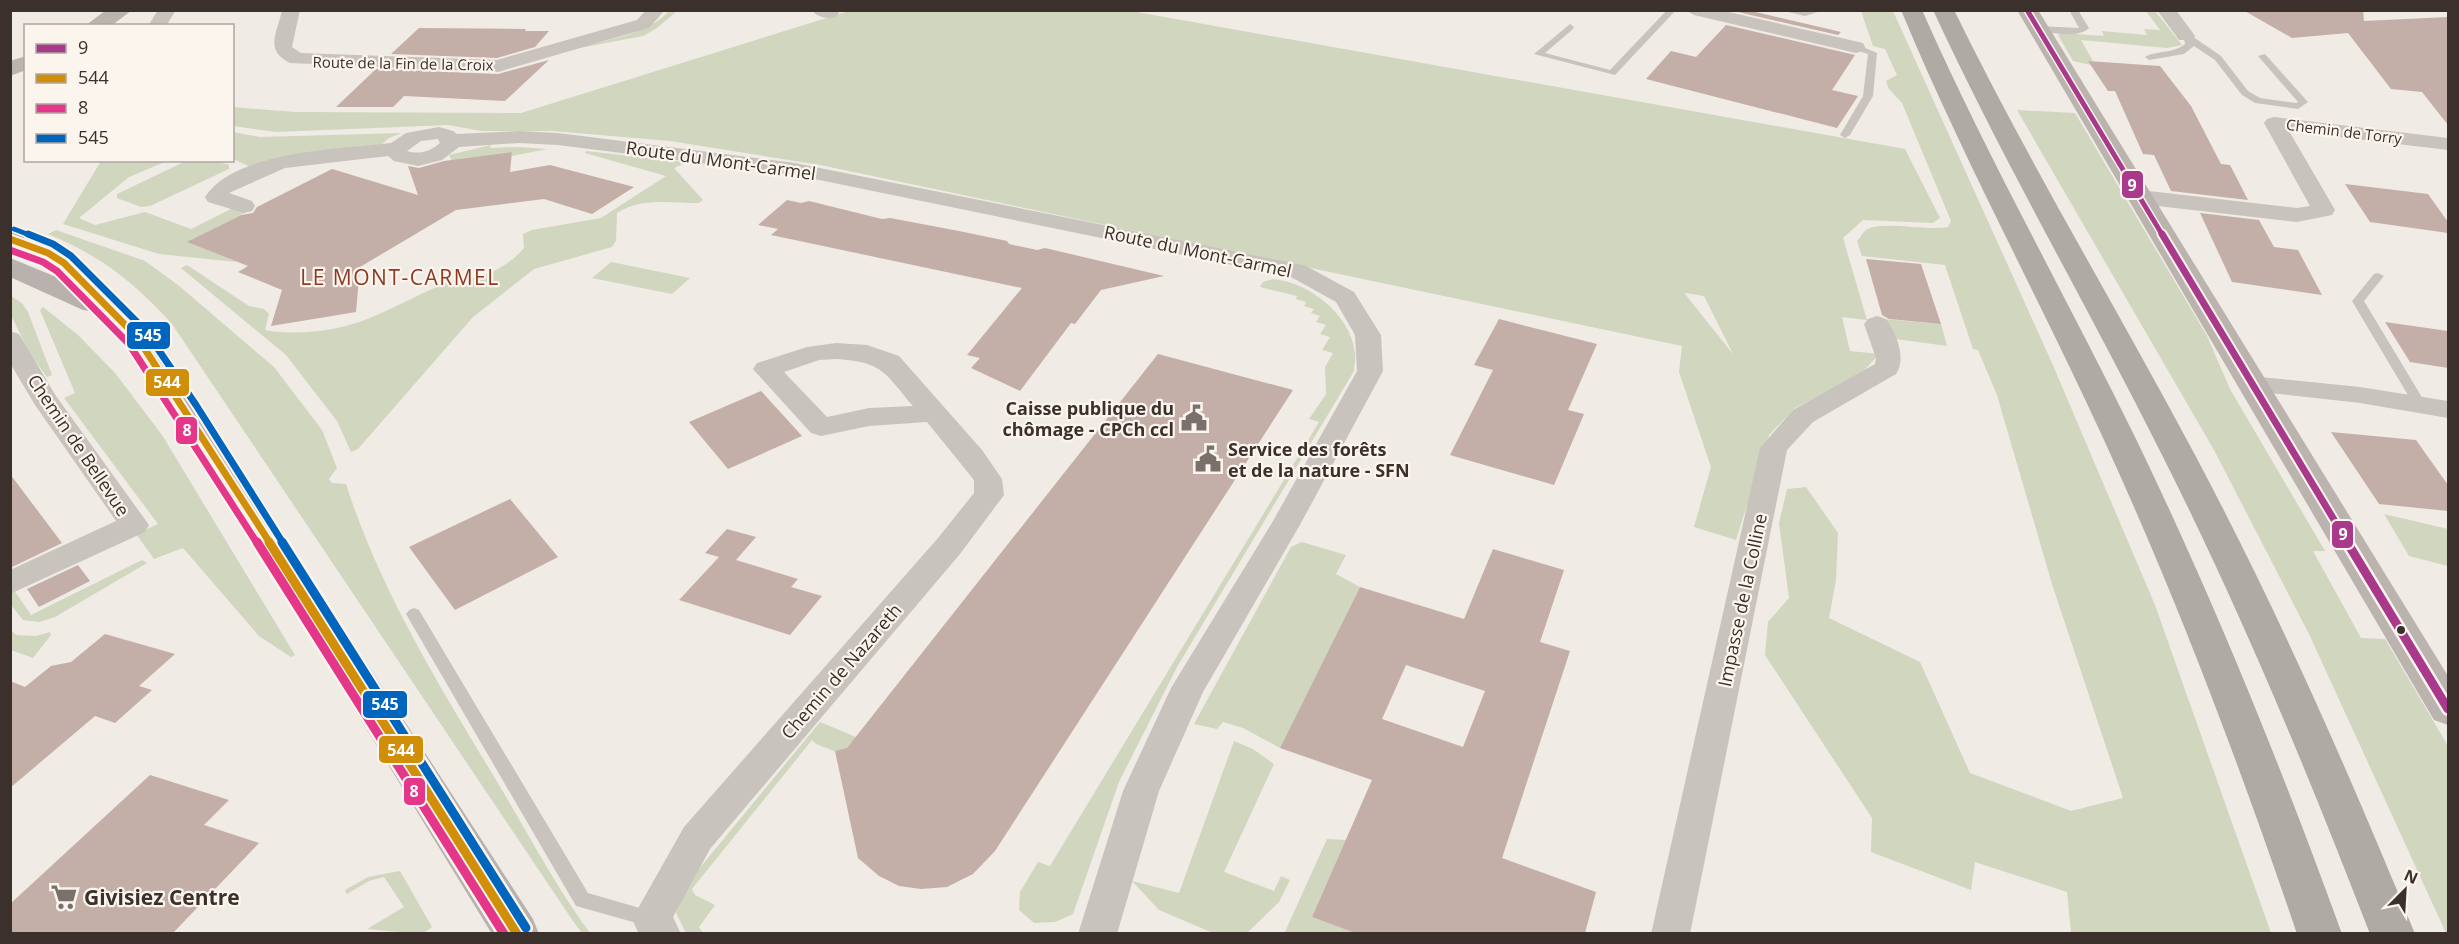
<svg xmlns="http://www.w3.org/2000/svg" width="2459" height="944" font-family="'Open Sans',sans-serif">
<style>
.green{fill:#d1d6bf;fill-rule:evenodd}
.building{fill:#c3afa7;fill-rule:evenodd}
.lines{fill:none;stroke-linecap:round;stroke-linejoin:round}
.lane{fill:#c9c3be;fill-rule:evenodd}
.street{fill:#c9c3be;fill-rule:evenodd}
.secondary{fill:#bab3ae;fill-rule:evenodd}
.primary{fill:#b8b1ad;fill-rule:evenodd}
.highway{fill:#afaaa4;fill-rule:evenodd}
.bus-1-far2-casing{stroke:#fbf5ee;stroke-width:8}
.bus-1-far1-casing{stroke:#fbf5ee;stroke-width:11}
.bus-1-casing{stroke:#fbf5ee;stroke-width:14}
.bus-2-far1-casing{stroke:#fbf5ee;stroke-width:11}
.bus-2-casing{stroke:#fbf5ee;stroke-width:14}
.bus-3-far1-casing{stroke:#fbf5ee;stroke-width:11}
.bus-3-casing{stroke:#fbf5ee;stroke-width:14}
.bus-4-far2-casing{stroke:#fbf5ee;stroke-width:8}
.bus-4-far1-casing{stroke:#fbf5ee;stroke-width:11}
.bus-4-casing{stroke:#fbf5ee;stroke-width:14}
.bus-1-far2{stroke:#a9398b;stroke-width:5}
.bus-1-far1{stroke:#a9398b;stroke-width:7}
.bus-1{stroke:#a9398b;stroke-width:9}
.bus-2-far1{stroke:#d18e09;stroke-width:7}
.bus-2{stroke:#d18e09;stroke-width:9}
.bus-3-far1{stroke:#e43789;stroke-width:7}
.bus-3{stroke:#e43789;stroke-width:9}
.bus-4-far2{stroke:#0065bd;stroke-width:5}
.bus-4-far1{stroke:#0065bd;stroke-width:7}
.bus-4{stroke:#0065bd;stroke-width:9}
.bus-dot{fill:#3b302b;stroke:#fbf5ee;stroke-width:2}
.labels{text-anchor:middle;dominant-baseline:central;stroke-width:4.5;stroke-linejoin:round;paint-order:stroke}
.far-street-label{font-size:15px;fill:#3b302b;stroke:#fbf5ee}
.street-label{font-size:18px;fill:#3b302b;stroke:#fbf5ee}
.poi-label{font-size:18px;font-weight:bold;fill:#3b302b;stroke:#fbf5ee;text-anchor:end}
.quarter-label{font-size:21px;letter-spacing:1.5px;fill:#8c3b22;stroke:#fbf5ee}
.near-poi-label{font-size:21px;font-weight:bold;fill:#3b302b;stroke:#fbf5ee;text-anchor:start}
.line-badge{stroke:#fbf5ee;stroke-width:2}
.badge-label{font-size:16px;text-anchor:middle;font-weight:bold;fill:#fff}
</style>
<rect width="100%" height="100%" fill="#f0ebe5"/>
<path class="green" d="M 669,11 L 677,11 L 657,28 L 643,36 L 574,49 C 605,40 647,35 669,11 Z
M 849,11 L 1131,11 L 1905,149 L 1940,218 L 1933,223 L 1863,220 L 1843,238 L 1867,320 L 1842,317 L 1850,351 L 1879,354 L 1860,375 L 1795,408 L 1769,435 L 1736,540 L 1694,527 L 1711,467 L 1679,372 L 1682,346 L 820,165 L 670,141 L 553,131 L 481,131 L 448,125 L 276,132 L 233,126 L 232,107 L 295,112 L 521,113 ZM 1685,293 L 1704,296 L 1733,354 L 1685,294 Z
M 1861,11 L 1893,11 L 2052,363 L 2155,605 L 2271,933 L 2071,933 L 2067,892 L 1975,862 L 1971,890 L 1871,852 L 1872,818 L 1765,655 L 1768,622 L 1789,598 L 1779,523 L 1787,489 L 1806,487 L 1838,533 L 1836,580 L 1829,618 L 1920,662 L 1970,773 L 2071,811 L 2123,798 L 2052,584 L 1997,395 L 1978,350 L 1973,349 L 1945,265 L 1862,256 L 1857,241 C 1860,238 1863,232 1866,230 C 1880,220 1928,231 1948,227 L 1951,221 L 1902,103 L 1889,89 L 1886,81 L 1897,75 L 1885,49 L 1873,46 Z
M 2146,11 L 2155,11 L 2182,45 L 2167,48 L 2081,40 L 2093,61 L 2088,61 L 2091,65 L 2073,61 L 2058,35 L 2062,33 L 2104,36 L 2102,31 L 2147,35 L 2144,29 L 2160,30 Z
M 2017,110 L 2075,113 L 2207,336 L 2230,389 L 2325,551 L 2313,551 L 2361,638 L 2385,639 L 2448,746 L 2448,933 L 2446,933 L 2309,634 L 2214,450 Z
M 232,132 L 260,137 L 402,133 L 389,138 L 380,146 L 253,168 L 233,159 Z
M 491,145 L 490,148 L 518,147 L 547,149 L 512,156 L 512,152 L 459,159 L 453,163 L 449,155 Z
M 586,151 L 711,165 L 683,164 L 674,168 L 703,200 L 699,203 C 671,203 641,197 617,213 L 616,241 L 612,247 L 534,269 L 473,317 L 358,449 L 351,452 L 337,421 L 286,355 L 181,268 L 187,265 L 249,306 L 264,309 L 269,314 L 265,330 C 296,336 335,331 365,320 C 394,309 421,292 450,282 C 460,278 471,279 482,276 C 498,271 513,261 524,248 L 523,234 L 532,230 L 601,218 L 666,176 L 585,153 Z
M 188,160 L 216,161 L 229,165 L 229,169 L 150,206 L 141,207 L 117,198 L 117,194 Z
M 101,161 L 167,161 L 129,177 L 79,218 L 95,225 L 145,212 L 191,229 L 233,208 L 246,212 L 188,242 L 237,262 L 159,254 L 63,224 Z
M 56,230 L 145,261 L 178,285 L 274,367 L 322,430 L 337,468 L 329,479 L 332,483 L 346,484 C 380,591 442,690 499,785 C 529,835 556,887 590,933 L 582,933 L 573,921 L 172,324 C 134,282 101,256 48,234 Z
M 611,262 L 690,278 L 672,294 L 592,278 Z
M 1273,279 C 1309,282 1351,315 1355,353 C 1356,359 1354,366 1354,371 L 1177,667 L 1119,782 L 1073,914 L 1055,922 L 1034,923 L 1019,910 L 1020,892 L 1038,862 L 1050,866 L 1319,422 L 1309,419 L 1326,394 L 1325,367 L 1333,353 L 1322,350 L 1330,337 L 1320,334 L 1326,325 L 1316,322 L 1320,316 L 1311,313 L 1314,309 L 1304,306 L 1306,302 L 1296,299 L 1297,296 L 1260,287 L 1263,282 Z
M 11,296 L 22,303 L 28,312 L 52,375 L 47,377 L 30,354 L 11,315 Z
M 43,307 L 78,335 L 115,373 L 162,435 L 295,655 L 291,657 L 259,636 L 183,548 L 154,559 L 136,534 L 158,524 L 64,398 L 75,393 L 40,310 Z
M 1883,319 L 1941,324 L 1947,346 L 1896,339 Z
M 2384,514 L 2448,529 L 2448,566 L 2409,556 Z
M 1302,542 L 1346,555 L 1336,574 L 1360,587 L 1280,748 L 1243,728 L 1223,722 L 1217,729 L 1194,724 L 1291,547 Z
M 142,560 L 147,563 L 55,617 L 39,622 L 23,620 L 11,605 L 11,592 L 14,590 L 31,615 Z
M 10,629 L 16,635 L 36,636 L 50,632 L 51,635 L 33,658 L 11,650 Z
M 820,722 L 856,737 L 843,753 L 839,753 L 816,744 L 812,740 L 692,889 L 695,895 L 715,905 L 699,927 L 703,933 L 686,933 L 676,913 L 684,887 Z
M 1234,741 L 1253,749 L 1274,764 L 1224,872 L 1274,891 L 1281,876 L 1290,880 L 1279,902 L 1247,933 L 1213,933 L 1159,910 L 1132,881 L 1179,893 Z
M 1327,839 L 1346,840 L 1312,917 L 1355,933 L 1284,934 Z
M 400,871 L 432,927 L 422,934 L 367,929 L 404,907 L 384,877 L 369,881 L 347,894 L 345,890 L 368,877 Z"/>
<path class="building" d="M 1739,10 L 1747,10 L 1841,32 L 1838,35 L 1738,12 Z
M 2243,10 L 2363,10 L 2364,21 L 2448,17 L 2448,125 L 2422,92 L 2391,89 L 2348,33 L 2292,38 Z
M 1726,25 L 1855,55 L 1832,90 L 1858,96 L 1837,128 L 1646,79 L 1671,51 L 1696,57 Z
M 419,28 L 526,29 L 525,31 L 549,31 L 535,47 L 497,58 L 391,54 Z
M 549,60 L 505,101 L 404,96 L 393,107 L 336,107 L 376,69 L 498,74 Z
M 2088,61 L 2160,66 L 2191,106 L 2221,164 L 2230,165 L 2248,200 L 2171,191 L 2154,155 L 2143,154 L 2115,91 L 2108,91 Z
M 512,152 L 510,172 L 550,165 L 634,187 L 592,214 L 544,199 L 456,210 L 360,267 L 356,312 L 271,326 L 282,290 L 238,272 L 248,266 L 187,242 L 241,215 L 253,213 L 257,207 L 332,169 L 418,195 L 408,166 L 419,168 L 444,161 Z
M 2345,184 L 2428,194 L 2448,222 L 2448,233 L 2370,222 Z
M 787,200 L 801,203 L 809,201 L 882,219 L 890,218 L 959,231 L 1007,241 L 1009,244 L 1037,250 L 1045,248 L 1164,276 L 1101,290 L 1075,324 L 1071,323 L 1020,391 L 971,368 L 980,358 L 967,355 L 1022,288 L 771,235 L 778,229 L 758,225 Z
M 2200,213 L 2259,220 L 2274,247 L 2298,250 L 2322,295 L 2232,282 Z
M 1866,259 L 1921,264 L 1941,324 L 1889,319 L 1882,315 Z
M 1499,319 L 1597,344 L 1568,410 L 1584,414 L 1554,485 L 1450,455 L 1493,370 L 1474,365 Z
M 2385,322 L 2448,331 L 2448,368 L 2410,362 Z
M 1158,354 L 1293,390 L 995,851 L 973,874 L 947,887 L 921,889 L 899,886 L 879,876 L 858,858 L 835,751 L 847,748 Z
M 761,391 L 802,436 L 728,469 L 689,422 Z
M 2331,432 L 2416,440 L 2448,485 L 2448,511 L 2379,504 Z
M 10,474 L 62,543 L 12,567 L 10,565 Z
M 510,499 L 558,557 L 455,610 L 409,547 Z
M 727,529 L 756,537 L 736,560 L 798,579 L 791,587 L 822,596 L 790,635 L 679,600 L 719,557 L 705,553 Z
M 1493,549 L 1564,570 L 1540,642 L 1570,651 L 1502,858 L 1596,892 L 1585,933 L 1355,933 L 1312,917 L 1372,780 L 1280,748 L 1360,587 L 1464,619 ZM 1406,665 L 1485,691 L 1463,747 L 1382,719 Z
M 78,565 L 90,581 L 39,607 L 27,589 Z
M 105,634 L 175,654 L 139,686 L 152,690 L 115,723 L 95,716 L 10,788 L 10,681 L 25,687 L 51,666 L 71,662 Z
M 150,775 L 229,800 L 204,825 L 259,843 L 173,933 L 10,933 L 10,904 Z"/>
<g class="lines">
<path class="lane" d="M 1667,10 L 1676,10 L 1615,75 L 1534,54 L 1570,24 L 1574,27 L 1573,29 L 1545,53 L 1610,70 Z
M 1780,10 L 1824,10 L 1805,16 Z
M 2069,10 L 2078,10 L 2089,28 C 2078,39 2053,32 2038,32 L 2034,29 L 2038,26 L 2079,28 Z
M 2183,34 L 2189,34 L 2221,56 L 2248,91 L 2260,98 L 2296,103 L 2298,102 L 2258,56 L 2265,54 L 2308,102 L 2298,109 L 2255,103 L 2242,95 L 2215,60 L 2194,46 L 2184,54 L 2149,60 L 2145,57 C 2157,50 2173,54 2185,44 Z
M 1856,44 L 1877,53 L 1873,96 L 1850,135 L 1845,138 L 1840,135 L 1863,96 L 1868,54 L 1853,49 L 1853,45 Z
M 2378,273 L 2384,276 L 2364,301 L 2426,404 L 2425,407 L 2415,407 L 2352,301 L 2374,274 Z
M 414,608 L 419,610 L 588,893 L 657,913 L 660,919 L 657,925 L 651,927 L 576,906 L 406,614 L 409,610 Z"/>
<path class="street" d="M 158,10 L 176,10 L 166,26 L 148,26 Z
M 282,10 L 300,10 L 292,47 L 301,53 L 497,60 L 637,20 L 646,10 L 665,10 L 649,28 L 498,72 L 290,63 C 264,50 277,34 282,10 Z
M 812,10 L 837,10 L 839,13 L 836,17 C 829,19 817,18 812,10 Z
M 1685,10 L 1720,10 L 1863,43 L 1865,47 L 1863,51 L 1856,53 L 1694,15 Z
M 2157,10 L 2176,10 L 2195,36 L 2193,40 L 2179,40 Z
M 2274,117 L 2448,138 L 2448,150 L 2289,131 L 2335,210 L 2332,215 L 2297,222 L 2140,204 L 2132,202 L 2129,197 L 2132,192 L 2140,190 L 2297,208 L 2310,206 L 2264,123 L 2267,119 Z
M 439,127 L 453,131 L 457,134 L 519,131 L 558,133 L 795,163 L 1298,264 L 1306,266 L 1354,292 L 1381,335 L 1383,371 L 1301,523 L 1203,692 L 1159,791 L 1117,934 L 1078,934 L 1123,791 L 1171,688 L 1273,521 L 1357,371 L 1355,335 L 1336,302 L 1291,277 L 795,175 L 558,145 L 519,143 L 459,147 L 442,160 L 418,166 L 394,161 L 388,156 L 285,168 L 229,193 L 252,201 L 255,206 L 252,211 L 244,213 L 208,202 L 205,197 C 234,151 340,149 391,143 L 406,133 ZM 438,139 L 440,143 C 431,151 420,155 407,151 L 421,141 Z
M 1877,316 L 1886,319 C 1896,333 1907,358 1896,374 L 1813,422 L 1787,450 L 1690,934 L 1651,934 L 1760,448 L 1793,410 L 1875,364 L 1876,358 L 1864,324 L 1868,319 Z
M 10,331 L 19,334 L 56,396 L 149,525 L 145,532 L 10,594 L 10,570 L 116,521 L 35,405 L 10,363 Z
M 836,343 L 867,345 L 899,356 L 982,450 L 1002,479 L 1004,495 L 960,554 L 710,849 L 673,917 L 681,934 L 639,934 L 632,919 L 684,827 L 938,538 L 974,493 L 974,480 L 927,422 L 869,426 L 821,436 L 811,433 L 753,369 L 757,363 L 807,347 ZM 836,359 C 883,362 884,372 913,406 L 869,408 L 827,417 L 784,372 L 819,360 Z
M 2251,376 L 2360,387 L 2448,401 L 2448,418 L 2360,403 L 2242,390 L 2238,384 L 2242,378 Z"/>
<path class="secondary" d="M 106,10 L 132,10 L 111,26 L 85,26 Z
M 2017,10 L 2038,10 L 2448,676 L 2448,725 L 2434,720 Z
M 26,56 L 26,70 L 10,76 L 10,61 Z"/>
<path class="primary" d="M 10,231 L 58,247 L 74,257 L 147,331 L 203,411 L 533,919 L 539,934 L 492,934 L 172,412 L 126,343 L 96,312 L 83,310 L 10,277 L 10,258 L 66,281 C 50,264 33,257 10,248 Z"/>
<path class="highway" d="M 1901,10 L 1922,10 C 1987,157 2066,296 2136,439 C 2214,600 2281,766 2342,934 L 2297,934 C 2240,766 2178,601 2104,440 C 2038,296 1962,157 1901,10 Z
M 1933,10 L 1954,10 C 2028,161 2115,305 2194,453 C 2277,609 2348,770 2415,934 L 2370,934 C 2307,771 2240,609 2161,453 C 2087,305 2003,161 1933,10 Z"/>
<g class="bus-1-far2-casing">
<path id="bus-1-far2" d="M 2027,10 L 2163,236"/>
</g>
<g class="bus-1-far1-casing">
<path id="bus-1-far1" d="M 2162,234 L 2348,543"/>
</g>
<g class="bus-1-casing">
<path id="bus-1" d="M 2347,542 L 2448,709"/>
</g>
<g class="bus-2-far1-casing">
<path id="bus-2-far1" d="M 10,239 L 48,253 L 64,263 L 137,337 L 270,543"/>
</g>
<g class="bus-2-casing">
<path id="bus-2" d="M 269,542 L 517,934"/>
</g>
<g class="bus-3-far1-casing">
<path id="bus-3-far1" d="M 10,250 L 43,262 L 57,271 L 129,344 L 257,543"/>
</g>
<g class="bus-3-casing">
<path id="bus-3" d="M 257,542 L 504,934"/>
</g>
<g class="bus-4-far2-casing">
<path id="bus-4-far2" d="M 14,229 L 32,236"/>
</g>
<g class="bus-4-far1-casing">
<path id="bus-4-far1" d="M 28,234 L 53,244 L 71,256 L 145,330 L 196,405 L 283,543"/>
</g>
<g class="bus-4-casing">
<path id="bus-4" d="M 282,542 L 526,928"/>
</g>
<use href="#bus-1-far2" class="bus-1-far2"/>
<use href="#bus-1-far1" class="bus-1-far1"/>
<use href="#bus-1" class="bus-1"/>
<use href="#bus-2-far1" class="bus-2-far1"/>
<use href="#bus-2" class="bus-2"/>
<use href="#bus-3-far1" class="bus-3-far1"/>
<use href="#bus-3" class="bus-3"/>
<use href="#bus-4-far2" class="bus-4-far2"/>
<use href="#bus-4-far1" class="bus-4-far1"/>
<use href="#bus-4" class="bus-4"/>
</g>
<defs>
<g id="civic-bare" transform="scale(2.07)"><path d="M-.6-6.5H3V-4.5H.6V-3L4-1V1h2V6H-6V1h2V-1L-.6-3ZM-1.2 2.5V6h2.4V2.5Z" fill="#7a716c" stroke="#fbf5ee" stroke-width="2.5" paint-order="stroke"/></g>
<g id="supermarket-bare" transform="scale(2.07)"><path d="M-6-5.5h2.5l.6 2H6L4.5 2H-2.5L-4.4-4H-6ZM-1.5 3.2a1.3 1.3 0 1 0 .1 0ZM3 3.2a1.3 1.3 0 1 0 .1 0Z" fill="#7a716c" stroke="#fbf5ee" stroke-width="2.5" paint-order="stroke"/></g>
</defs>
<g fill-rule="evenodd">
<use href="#civic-bare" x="1194" y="418"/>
<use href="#civic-bare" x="1208" y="459"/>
<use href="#supermarket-bare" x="64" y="897"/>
</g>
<circle class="bus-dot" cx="2401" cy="630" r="5"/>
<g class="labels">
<g class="far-street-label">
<text transform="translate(403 63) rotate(1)">Route de la Fin de la Croix</text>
<text transform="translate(2344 131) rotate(7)">Chemin de Torry</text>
</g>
<g class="street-label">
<text transform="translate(721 160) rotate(8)">Route du Mont-Carmel</text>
<text transform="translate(1198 251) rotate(12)">Route du Mont-Carmel</text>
<text transform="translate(79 445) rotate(56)">Chemin de Bellevue</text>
<text transform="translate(1742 600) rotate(-78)">Impasse de la Colline</text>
<text transform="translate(841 671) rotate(-49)">Chemin de Nazareth</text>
</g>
<g class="poi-label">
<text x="1174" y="408">Caisse publique du<tspan x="1174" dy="21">chômage - CPCh ccl</tspan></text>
<text x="1228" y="449" text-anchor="start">Service des forêts<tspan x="1228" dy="21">et de la nature - SFN</tspan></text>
</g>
<g class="quarter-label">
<text x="400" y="277">LE MONT-CARMEL</text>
</g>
<g class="near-poi-label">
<text x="84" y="897">Givisiez Centre</text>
</g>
</g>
<g class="line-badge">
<rect x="2121" y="170" width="23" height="29" rx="6" fill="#a9398b"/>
<rect x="126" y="321" width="45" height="29" rx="6" fill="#0065bd"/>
<rect x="145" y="368" width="45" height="29" rx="6" fill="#d18e09"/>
<rect x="175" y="416" width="23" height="29" rx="6" fill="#e43789"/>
<rect x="2331" y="520" width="23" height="29" rx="6" fill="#a9398b"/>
<rect x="362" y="690" width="46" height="29" rx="6" fill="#0065bd"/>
<rect x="378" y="735" width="46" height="29" rx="6" fill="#d18e09"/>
<rect x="403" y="777" width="23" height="29" rx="6" fill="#e43789"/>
</g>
<g class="badge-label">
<text x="2132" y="191">9</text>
<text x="148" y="341">545</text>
<text x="167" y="388">544</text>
<text x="187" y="436">8</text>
<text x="2343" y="540">9</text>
<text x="385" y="710">545</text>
<text x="401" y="756">544</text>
<text x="414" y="797">8</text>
</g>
<rect width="2459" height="944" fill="none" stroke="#3b302b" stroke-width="24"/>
<rect x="24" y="24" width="210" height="138" fill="#fbf5ee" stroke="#aea6a0" stroke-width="1.5"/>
<rect x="36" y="44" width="30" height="9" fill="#a9398b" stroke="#aea6a0" stroke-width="1.5"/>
<text x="78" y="54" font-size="18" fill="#3b302b">9</text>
<rect x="36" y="74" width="30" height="9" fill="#d18e09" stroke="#aea6a0" stroke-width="1.5"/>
<text x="78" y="84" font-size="18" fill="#3b302b">544</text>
<rect x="36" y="104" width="30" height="9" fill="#e43789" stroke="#aea6a0" stroke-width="1.5"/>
<text x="78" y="114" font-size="18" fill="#3b302b">8</text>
<rect x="36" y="134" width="30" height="9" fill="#0065bd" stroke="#aea6a0" stroke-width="1.5"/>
<text x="78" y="144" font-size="18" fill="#3b302b">545</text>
<g transform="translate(2405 890) rotate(24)" stroke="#fbf5ee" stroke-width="4.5" paint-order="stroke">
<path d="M0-4.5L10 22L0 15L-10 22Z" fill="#3b302b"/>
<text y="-9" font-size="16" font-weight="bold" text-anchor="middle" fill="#3b302b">N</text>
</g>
</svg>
